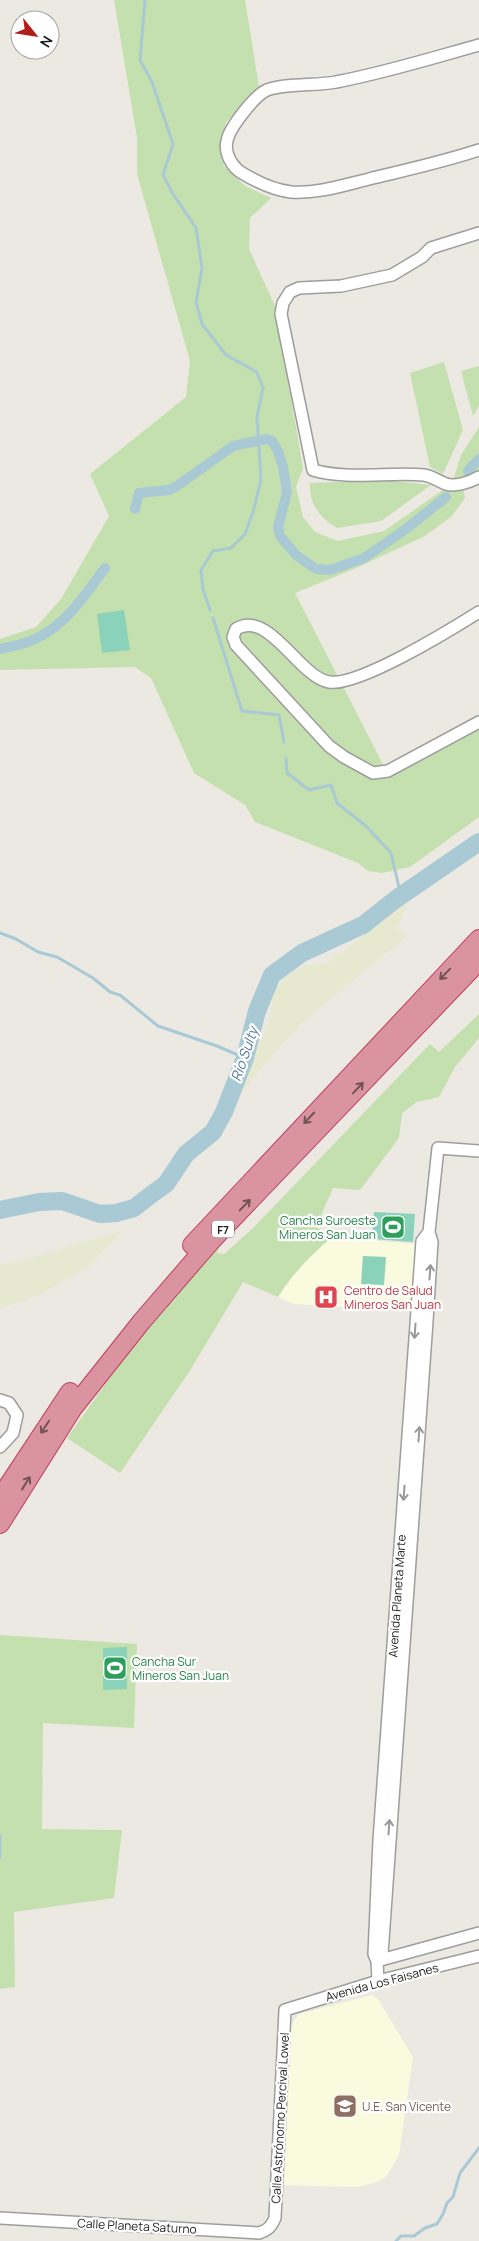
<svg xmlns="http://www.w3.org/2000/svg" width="479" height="2241" font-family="Manrope,sans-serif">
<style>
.education{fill:#f9fade}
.farmland{fill:#e6e9d0}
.grass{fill:#c5e0af}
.pitch{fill:#8ad2b9}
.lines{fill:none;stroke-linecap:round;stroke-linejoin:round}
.stream{stroke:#a9c9d4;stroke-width:3}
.canal{stroke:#a9c9d4;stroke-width:10}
.river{stroke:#a9c9d4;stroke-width:18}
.minor-casing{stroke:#9d9d9d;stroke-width:14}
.highway-casing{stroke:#c03a63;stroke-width:20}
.minor{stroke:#fff;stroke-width:11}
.highway{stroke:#da949f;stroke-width:18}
.oneway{stroke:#715257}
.oneway2{stroke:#999}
.labels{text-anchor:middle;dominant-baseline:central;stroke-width:4.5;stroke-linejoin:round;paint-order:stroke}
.shield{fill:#fff;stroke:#606060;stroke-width:1}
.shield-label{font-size:11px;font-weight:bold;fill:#1c1c1c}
.leisure-label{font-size:12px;fill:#27864d;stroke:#fff;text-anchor:end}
.health-label{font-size:12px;fill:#be3a42;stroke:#fff;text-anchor:start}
.street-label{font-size:12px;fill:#1c1c1c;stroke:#fff}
.education-label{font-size:12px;fill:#785e54;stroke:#fff;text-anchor:start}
.water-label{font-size:14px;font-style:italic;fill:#55789f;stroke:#fff}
</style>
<rect width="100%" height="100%" fill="#ece9e3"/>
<path class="education" d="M 332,1237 L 416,1244 L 411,1299 L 399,1310 L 294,1304 L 278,1297 L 287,1282 L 308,1257 Z
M 372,1995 L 378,1999 L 413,2057 L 399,2155 L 386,2177 L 377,2182 L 358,2187 L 282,2185 L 279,2181 L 290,2026 L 299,2014 Z"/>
<path class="farmland" d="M 407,902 L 398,929 L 406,937 L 298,1026 L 234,1101 L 269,1022 L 274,990 L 287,976 L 304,965 L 326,964 Z
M 124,1230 L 89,1266 L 39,1295 L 0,1309 L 0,1264 L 24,1260 Z"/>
<path class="grass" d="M 114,0 L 245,0 L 259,87 L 226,122 L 220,145 L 224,166 L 245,186 L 271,198 L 250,218 L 249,249 L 275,306 L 303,468 L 296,487 L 303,517 L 315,532 L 338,541 L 384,531 L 444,489 L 463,486 L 465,498 L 451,517 L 425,536 L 354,569 L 295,593 L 389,776 L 479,728 L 479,817 L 410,867 L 382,873 L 368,871 L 358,863 L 255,822 L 245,805 L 194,773 L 151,678 L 135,667 L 0,670 L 0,639 L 36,627 L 61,599 L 109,516 L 90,474 L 186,397 L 190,361 L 137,174 L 137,138 Z
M 444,362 L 463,430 L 443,474 L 430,467 L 410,373 Z
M 479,366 L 479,406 L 473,416 L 461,371 Z
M 479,427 L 479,471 L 453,480 L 461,455 Z
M 385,480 L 431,485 L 381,521 L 337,528 C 319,517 309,504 310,483 Z
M 479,1014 L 479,1038 L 455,1067 L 439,1097 L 417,1102 L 402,1113 L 399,1138 L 360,1190 L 333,1188 L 316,1227 L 332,1237 C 311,1255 293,1273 278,1297 L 243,1282 L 189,1372 L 120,1473 L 67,1438 L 138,1338 L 220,1245 L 217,1253 L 224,1254 L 252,1229 L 430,1044 L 439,1052 Z
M 0,1635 L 137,1644 L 134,1728 L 43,1723 L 42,1829 L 122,1830 L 114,1898 L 14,1912 L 15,1987 L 0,1989 Z"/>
<path class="pitch" d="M 124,610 L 130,650 L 102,653 L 97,614 Z
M 374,1212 L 415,1214 L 413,1242 L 372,1239 Z
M 363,1256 L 386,1257 L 384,1285 L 361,1284 Z
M 127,1647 L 127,1689 L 103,1690 L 103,1648 Z"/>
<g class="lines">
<path class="stream" d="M 145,0 L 140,60 L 152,82 L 173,144 L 163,175 L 173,194 L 196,228 L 202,268 L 196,302 L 202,324 L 226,355 L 257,372 L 263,388 L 257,417 L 261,479 L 254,509 L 245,534 L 231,548 L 213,551 L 201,570 L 203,589 L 210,610
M 213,618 L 242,711 L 279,715 L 284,742
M 286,758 L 287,773 L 309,790 L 331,785 L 337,803 L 366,826 L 391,853 L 401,896
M 0,933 L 16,939 L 38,952 L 57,957 L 93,978 L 110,992 L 120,995 L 158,1026 L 217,1046 L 245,1058
M 0,1835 L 0,1857
M 396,2241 L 401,2236 L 414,2236 L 425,2228 L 437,2224 L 443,2214 L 447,2203 L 453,2197 L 460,2173 L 479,2148"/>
<path class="canal" d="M 468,471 L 479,459
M 135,509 L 139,493 L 169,490 L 177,486 L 233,446 L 266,439 L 272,441 L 278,451 L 283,467 L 287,492 L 278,527 L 280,536 L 296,555 L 316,569 L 330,570 L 364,558 L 406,529 L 446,497
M 0,649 C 14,646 29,643 41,636 C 69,621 87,592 105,568"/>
<path class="river" d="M 0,1210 L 39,1202 L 62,1201 L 100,1214 L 116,1213 L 134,1208 L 152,1194 L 166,1184 L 186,1154 L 213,1132 L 224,1112 L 245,1058 L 257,1011 L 272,975 L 302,953 L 363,925 L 396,899 L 479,842"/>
<g class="minor-casing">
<path id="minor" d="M 479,45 C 432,58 384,73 336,82 C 317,86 280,83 265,91 C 254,97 229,128 227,141 C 224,153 232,167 242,173 C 257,182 273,190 291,192 C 317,194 344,185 369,179 C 406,170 443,162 479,150
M 479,233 L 431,248 L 422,257 L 392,275 L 341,286 L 299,288 L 290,292 L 283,303 L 281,314 L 313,470 C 346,480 389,472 424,475 C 432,476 438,481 446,484 C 455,487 471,482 479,477
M 479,612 C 452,629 358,687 329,682 C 299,677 269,609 236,629 L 233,637 L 236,645 L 329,746 L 344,757 L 373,773 L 388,771 L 479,722
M 0,1400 L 9,1403 L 17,1415 L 13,1433 L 0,1447
M 377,1961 L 382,1954 L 427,1321 L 432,1242 L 429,1232 L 438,1148 L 479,1151
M 377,1961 L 479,1933
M 378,1981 L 377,1961 L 374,1954 L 379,1840 L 422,1241 L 429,1232
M 0,2218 L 259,2233 C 268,2230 271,2227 275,2218 L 285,2010 L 378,1981 L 479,1956"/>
</g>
<g class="highway-casing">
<path id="highway" d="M 192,1245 L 479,939
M 0,1498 L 70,1392
M 0,1524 L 73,1408 L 142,1321 L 212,1240 L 479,961"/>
</g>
<use href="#minor" class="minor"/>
<use href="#highway" class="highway"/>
</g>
<defs><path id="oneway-shaft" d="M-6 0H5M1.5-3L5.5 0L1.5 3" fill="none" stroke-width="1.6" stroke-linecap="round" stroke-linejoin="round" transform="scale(1.25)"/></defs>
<g class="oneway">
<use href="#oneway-shaft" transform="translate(445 974) rotate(134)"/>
<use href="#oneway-shaft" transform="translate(358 1088) rotate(-46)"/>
<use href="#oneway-shaft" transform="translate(309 1118) rotate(133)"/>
<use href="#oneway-shaft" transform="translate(245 1205) rotate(-46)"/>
<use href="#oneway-shaft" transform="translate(45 1427) rotate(123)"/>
<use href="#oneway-shaft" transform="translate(26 1483) rotate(-58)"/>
</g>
<g class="oneway2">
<use href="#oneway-shaft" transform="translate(430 1272) rotate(-86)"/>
<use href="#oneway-shaft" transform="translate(415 1331) rotate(94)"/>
<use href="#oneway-shaft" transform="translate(419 1434) rotate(-86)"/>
<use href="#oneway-shaft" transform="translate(404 1493) rotate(94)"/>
<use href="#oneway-shaft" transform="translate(389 1827) rotate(-86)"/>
</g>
<defs>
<g id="stadium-square" transform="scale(1.25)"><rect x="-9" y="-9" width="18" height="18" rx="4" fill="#2e9e5b" stroke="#fff"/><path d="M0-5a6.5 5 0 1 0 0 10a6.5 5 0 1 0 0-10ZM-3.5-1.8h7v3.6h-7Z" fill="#fff"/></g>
<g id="hospital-square" transform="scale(1.25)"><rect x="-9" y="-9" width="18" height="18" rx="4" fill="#e0444e" stroke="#fff"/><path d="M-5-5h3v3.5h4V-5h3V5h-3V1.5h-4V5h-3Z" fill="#fff"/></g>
<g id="school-square" transform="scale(1.25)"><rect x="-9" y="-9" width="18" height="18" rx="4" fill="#8d6e63" stroke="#fff"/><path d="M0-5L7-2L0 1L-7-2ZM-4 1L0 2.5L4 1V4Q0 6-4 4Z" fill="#fff"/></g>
</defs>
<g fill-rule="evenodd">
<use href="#stadium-square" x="393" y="1227"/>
<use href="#hospital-square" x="326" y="1297"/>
<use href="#stadium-square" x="115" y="1668"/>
<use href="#school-square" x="345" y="2106"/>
</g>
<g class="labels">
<rect class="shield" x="212" y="1220.5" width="22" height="17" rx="4"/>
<g class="shield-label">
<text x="223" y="1229">F7</text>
</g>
<g class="leisure-label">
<text x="376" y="1220">Cancha Suroeste<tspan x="376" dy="14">Mineros San Juan</tspan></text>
<text x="132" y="1661" text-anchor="start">Cancha Sur<tspan x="132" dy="14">Mineros San Juan</tspan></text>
</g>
<g class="health-label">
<text x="344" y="1290">Centro de Salud<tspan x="344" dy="14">Mineros San Juan</tspan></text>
</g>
<g class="street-label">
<text transform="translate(397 1596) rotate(-86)">Avenida Planeta Marte</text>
<text transform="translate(382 1982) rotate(-15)">Avenida Los Faisanes</text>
<text transform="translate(280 2118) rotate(-87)">Calle Astrónomo Percival Lowel</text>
<text transform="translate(137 2226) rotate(3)">Calle Planeta Saturno</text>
</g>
<g class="education-label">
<text x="362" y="2106">U.E. San Vicente</text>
</g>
<g class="water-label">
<text transform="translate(244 1054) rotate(-71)">Río Sulty</text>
</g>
</g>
<g transform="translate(35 35) rotate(120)"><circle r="24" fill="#ffffff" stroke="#a4a4a4"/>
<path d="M0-4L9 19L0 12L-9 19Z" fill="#af1e19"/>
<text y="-8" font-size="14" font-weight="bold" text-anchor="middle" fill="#1c1c1c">N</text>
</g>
</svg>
